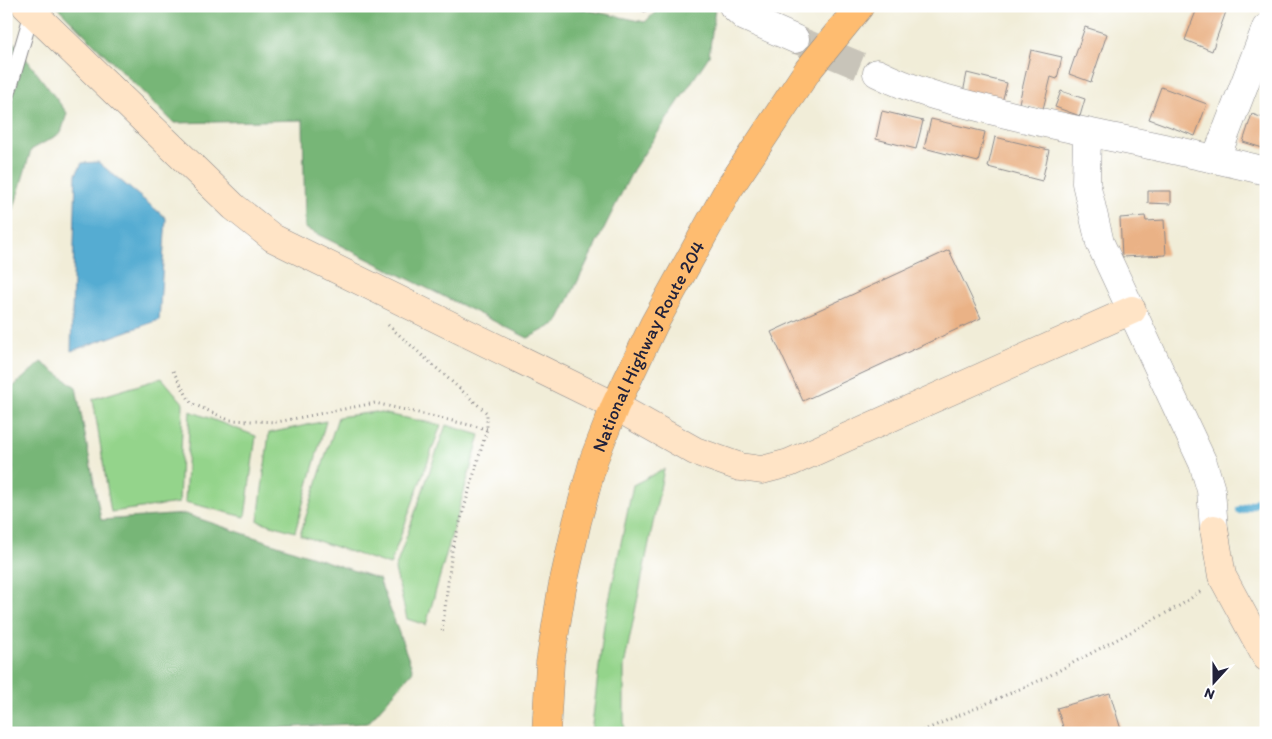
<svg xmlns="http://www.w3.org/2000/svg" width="1272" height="739" font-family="Itim,sans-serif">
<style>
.green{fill:#94d48b;stroke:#5b7b63}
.forest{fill:#77b677;stroke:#4c6c59}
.water{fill:#55acd2;stroke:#3c6786}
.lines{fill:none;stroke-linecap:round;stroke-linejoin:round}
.stream{stroke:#55acd2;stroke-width:8}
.building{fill:#eab286}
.street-tunnel{stroke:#c8c4b9;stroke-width:28;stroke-dasharray:28 14;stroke-linecap:butt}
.lane-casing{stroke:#8a888a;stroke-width:16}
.street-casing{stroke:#8a888a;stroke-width:29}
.secondary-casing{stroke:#8a888a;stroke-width:29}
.highway-casing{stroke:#8a888a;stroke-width:29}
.path{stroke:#8a888a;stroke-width:3;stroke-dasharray:1 4;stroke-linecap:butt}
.lane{stroke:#fff;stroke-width:14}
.street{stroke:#fff;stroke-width:28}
.secondary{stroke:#ffe4c6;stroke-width:28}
.highway{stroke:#febc70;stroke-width:28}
.labels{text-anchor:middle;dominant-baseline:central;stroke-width:4.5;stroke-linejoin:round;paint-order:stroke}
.street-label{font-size:19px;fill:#22223b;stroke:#fff}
</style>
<rect width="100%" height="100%" fill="#fff"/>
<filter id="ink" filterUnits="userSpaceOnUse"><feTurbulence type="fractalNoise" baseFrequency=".02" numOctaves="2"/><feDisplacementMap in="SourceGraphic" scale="10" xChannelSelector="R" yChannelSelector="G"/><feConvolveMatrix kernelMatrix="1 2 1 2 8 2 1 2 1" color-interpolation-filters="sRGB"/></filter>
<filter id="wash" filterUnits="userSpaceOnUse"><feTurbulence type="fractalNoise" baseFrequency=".0096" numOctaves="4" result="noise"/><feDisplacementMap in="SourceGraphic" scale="20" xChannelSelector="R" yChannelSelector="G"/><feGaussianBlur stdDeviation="1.12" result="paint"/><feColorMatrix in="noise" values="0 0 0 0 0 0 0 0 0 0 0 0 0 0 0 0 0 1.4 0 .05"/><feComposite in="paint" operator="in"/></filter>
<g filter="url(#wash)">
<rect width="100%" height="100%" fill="#f1edd8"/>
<path class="green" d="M 162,378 L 183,403 L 179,503 L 111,512 L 93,399 Z
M 190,411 L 256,436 L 245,517 L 185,502 Z
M 376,412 L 441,425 L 390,565 L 300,535 L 338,417 Z
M 326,421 L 295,532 L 258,521 L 269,433 Z
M 446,425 L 480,435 L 426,625 L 407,619 L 395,569 Z
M 664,469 L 624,666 L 624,733 L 591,733 L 604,625 L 633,485 Z"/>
<path class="forest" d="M 56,6 L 567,6 L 645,22 L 662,6 L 712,6 L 715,8 L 709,56 L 633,170 L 557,323 L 528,338 L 305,228 L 303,120 L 174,123 Z
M 6,32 L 67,113 L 61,133 L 31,150 L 6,235 Z
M 41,362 L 76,387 L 101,520 L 185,514 L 379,579 L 413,671 L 368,723 L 189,733 L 6,733 L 6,475 L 13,469 L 6,420 L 6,393 Z"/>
<path class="water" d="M 98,162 L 166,218 L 159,320 L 71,351 L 76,174 L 82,163 Z"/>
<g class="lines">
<path class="stream" d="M 1240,510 L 1266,498"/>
</g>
<g id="blocks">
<path class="building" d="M 632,6 L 648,6 L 645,12 Z
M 1198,6 L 1228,6 L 1212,51 L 1185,40 Z
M 1085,27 L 1107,34 L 1091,82 L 1069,74 Z
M 1031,50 L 1062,57 L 1057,79 L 1051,77 L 1043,109 L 1019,103 Z
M 967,73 L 1007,83 L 1002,102 L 963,93 Z
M 1161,87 L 1207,104 L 1195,136 L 1149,119 Z
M 1061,91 L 1085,99 L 1080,116 L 1055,107 Z
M 882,111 L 923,121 L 916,149 L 876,139 Z
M 1252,114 L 1266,119 L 1266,149 L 1243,142 Z
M 931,119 L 985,132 L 978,162 L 924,148 Z
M 995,137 L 1049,150 L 1042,181 L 988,167 Z
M 1148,191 L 1171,191 L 1171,204 L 1148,203 Z
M 1145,216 L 1146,221 L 1164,220 L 1166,255 L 1122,257 L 1120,218 Z
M 949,250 L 981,318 L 803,401 L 771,332 Z
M 1110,693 L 1122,733 L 1065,733 L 1057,708 Z"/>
</g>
</g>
<g filter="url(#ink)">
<use href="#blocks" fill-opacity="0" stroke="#8a888a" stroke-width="1"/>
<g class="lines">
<path class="street-tunnel" d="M 795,39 L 877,73"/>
<g class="lane-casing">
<path id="lane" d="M 6,101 L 32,12"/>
</g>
<g class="street-casing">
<path id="street" d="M 733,6 L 745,17 L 795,39
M 877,73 C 921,95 963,103 1010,115 C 1095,135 1181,150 1266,171
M 1087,133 L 1086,183 L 1100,243 L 1203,463 L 1211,490 L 1214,529
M 1216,158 L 1266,28"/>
</g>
<g class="secondary-casing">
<path id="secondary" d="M 26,6 L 234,207 L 273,238 L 615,406 L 695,451 L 740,467 L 762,470 L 789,463 L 1132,310
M 1214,529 L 1222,576 L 1266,657"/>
</g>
<g class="highway-casing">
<g id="highway">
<path id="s1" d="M 546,733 L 550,663 L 562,589 L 577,522 L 594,459 L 615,406 L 654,324 L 728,190 L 808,70 L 860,6"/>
</g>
</g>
<path class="path" d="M 388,325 L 487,413 L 487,429 L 452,550 L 442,633
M 173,371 L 191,403 L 229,420 L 277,422 L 375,403 L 487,429
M 918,733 L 1043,679 L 1181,605 L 1201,591"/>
<use href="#lane" class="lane"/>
<use href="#street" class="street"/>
<use href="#secondary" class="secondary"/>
<use href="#highway" class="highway"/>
</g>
</g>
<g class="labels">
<g class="street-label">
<text stroke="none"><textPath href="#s1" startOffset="404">National Highway Route 204</textPath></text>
</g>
</g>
<rect width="1272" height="739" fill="none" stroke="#fff" stroke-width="25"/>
<g transform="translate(1214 682) rotate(201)" stroke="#ffffff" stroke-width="4" paint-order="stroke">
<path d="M0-4L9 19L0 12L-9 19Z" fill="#22223b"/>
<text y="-8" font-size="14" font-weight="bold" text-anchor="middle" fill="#22223b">N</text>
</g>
</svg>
